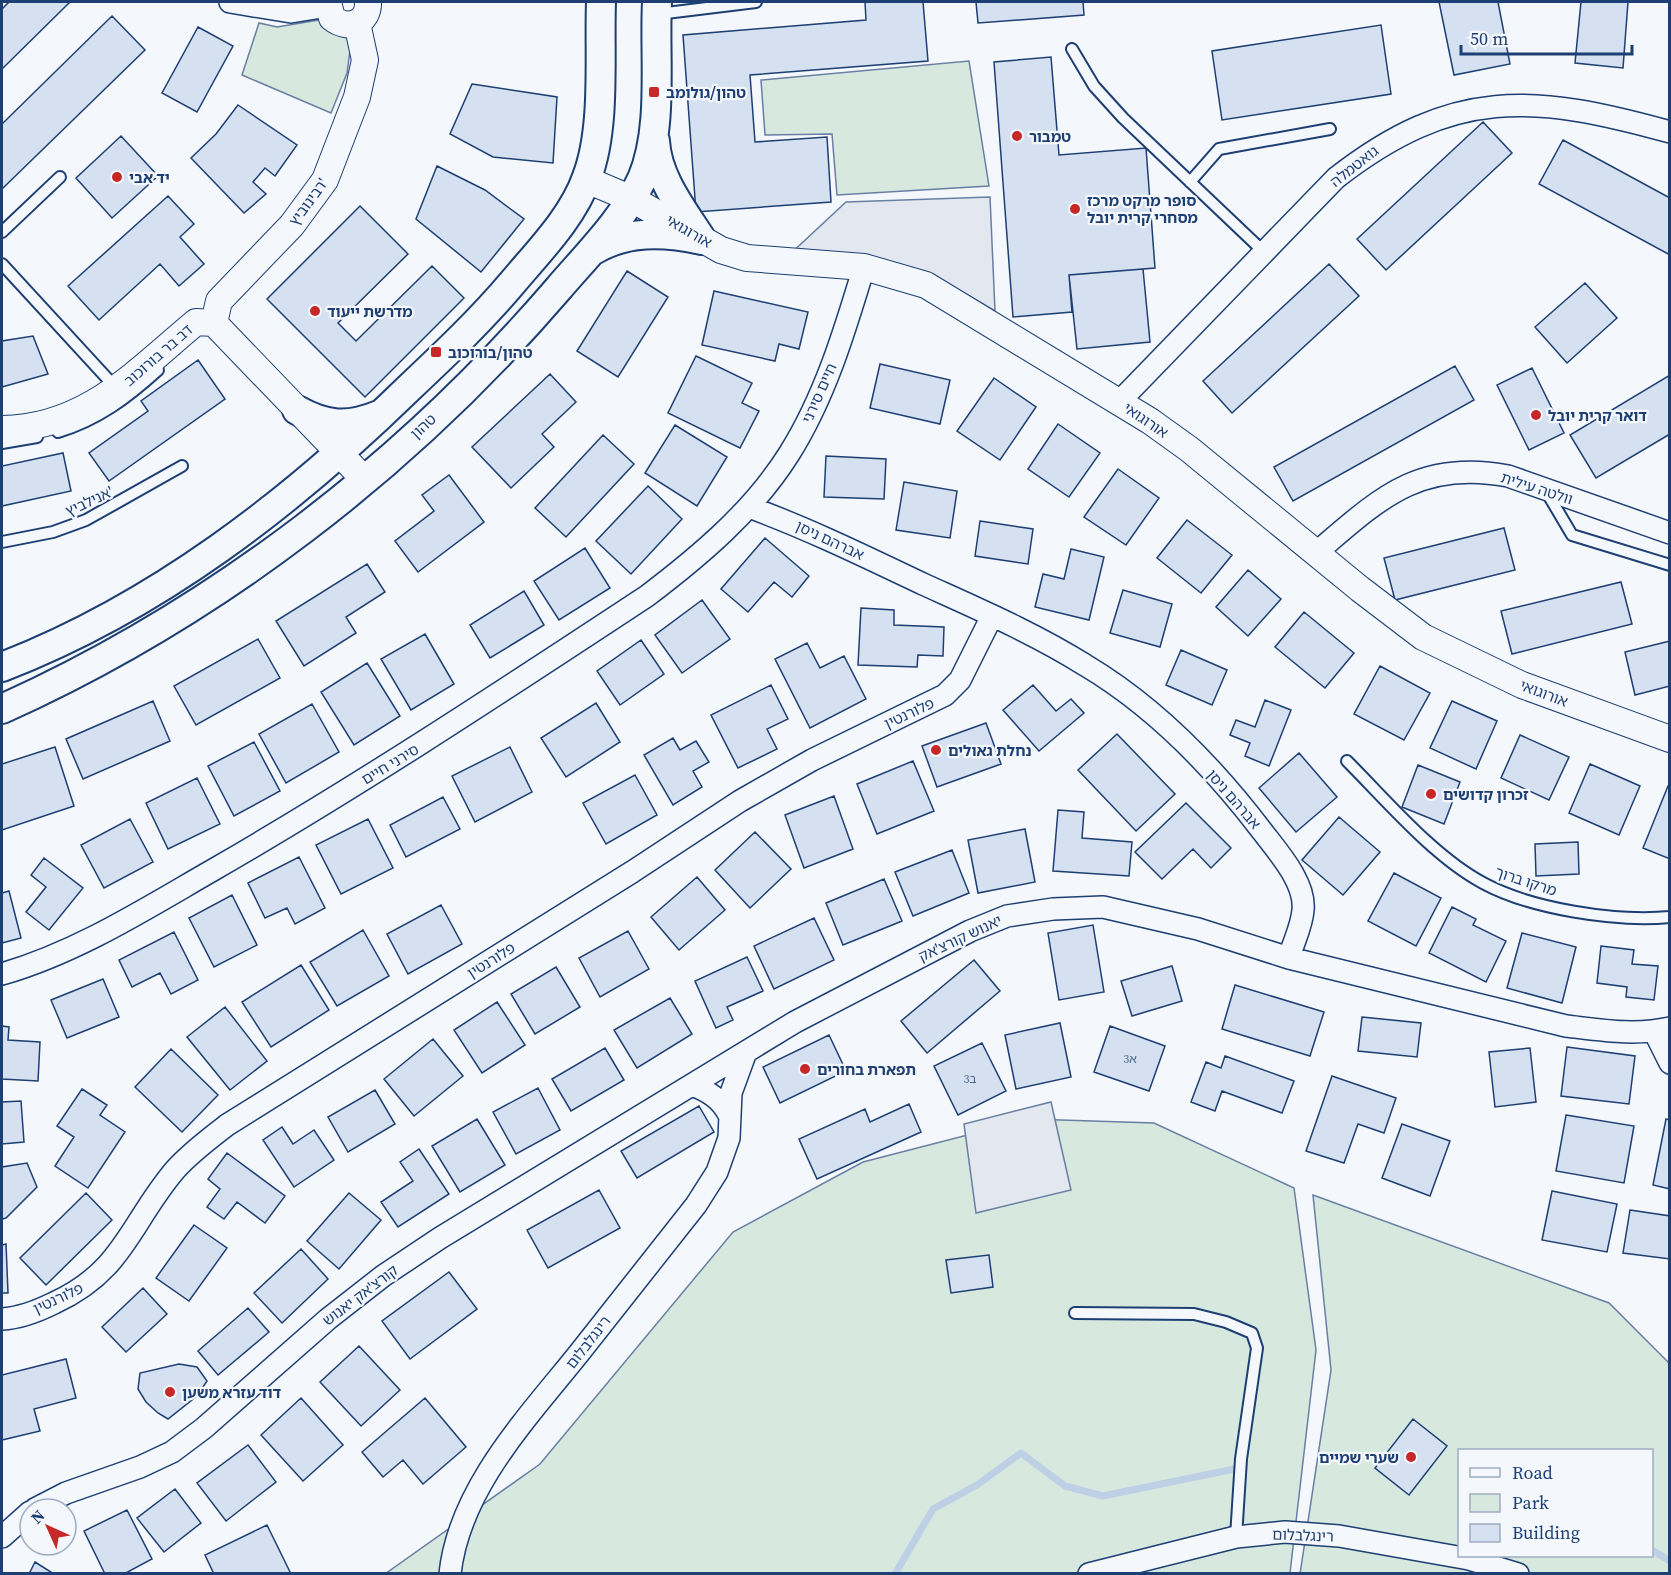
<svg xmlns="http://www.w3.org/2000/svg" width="1671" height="1575" font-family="'Source Serif 4','Noto Sans Hebrew',serif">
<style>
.green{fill:#d7e8df;stroke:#687fa3;stroke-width:1.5;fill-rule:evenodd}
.parking{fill:#e3e8f0;stroke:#687fa3;stroke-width:1.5}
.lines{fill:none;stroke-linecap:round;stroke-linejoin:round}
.stream{stroke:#bed0e5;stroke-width:7}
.building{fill:#d5e0f0;stroke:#1d3f73;stroke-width:1.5}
.service-casing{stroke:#1d3f73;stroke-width:14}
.minor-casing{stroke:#1d3f73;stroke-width:24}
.tertiary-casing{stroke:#1d3f73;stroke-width:28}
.secondary-casing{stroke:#1d3f73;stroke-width:32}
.service{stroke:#f4f7fb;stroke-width:10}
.minor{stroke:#f4f7fb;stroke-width:21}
.tertiary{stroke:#f4f7fb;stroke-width:26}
.secondary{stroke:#f4f7fb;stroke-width:28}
.poi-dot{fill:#c62828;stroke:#f4f7fb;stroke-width:2}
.labels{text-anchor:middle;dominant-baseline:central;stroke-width:4.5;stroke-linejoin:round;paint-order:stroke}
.number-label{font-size:12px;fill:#4b6792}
.poi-label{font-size:15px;font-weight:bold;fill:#1d3f73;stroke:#f4f7fb;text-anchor:start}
.street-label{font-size:15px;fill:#1d3f73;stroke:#f4f7fb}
</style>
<rect width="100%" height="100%" fill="#f4f7fb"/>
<path class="green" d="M 325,19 L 339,29 L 351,43 L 347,73 L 331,113 L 242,75 L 259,23 L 277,27 Z
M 969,61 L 989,186 L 837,195 L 832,134 L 765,135 L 761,80 Z
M 1030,1119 L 1154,1123 L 1294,1188 L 1316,1350 L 1290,1573 L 385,1574 L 540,1464 L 733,1232 L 863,1162 Z
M 1313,1195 L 1609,1303 L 1669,1363 L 1669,1573 L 1300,1574 L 1331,1370 ZM 1460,1450 L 1652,1450 L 1652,1556 L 1460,1556 Z"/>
<path class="parking" d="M 990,197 L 995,311 L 935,276 L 788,256 L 846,202 Z
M 1051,1102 L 1071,1190 L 976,1213 L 964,1124 Z"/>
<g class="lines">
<path class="stream" d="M 1652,1550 L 1670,1561
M 895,1574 L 933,1509 L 977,1485 L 1021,1453 L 1065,1486 L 1103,1496 L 1239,1468"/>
</g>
<path class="building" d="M 9,2 L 70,2 L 2,69 L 2,9 Z
M 865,2 L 923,2 L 928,61 L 750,75 L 755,142 L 827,137 L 831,202 L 696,212 L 683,35 L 866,20 Z
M 976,2 L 1083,2 L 1084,15 L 978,23 Z
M 1439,2 L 1498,2 L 1510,64 L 1454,75 Z
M 1581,2 L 1628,2 L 1623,68 L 1575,63 Z
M 112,16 L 145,50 L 2,189 L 2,124 Z
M 1381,25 L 1391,94 L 1222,120 L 1212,51 Z
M 198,27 L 233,46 L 197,112 L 162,93 Z
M 1051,57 L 1059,155 L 1146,148 L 1155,268 L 1069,275 L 1072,312 L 1013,317 L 994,62 Z
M 472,84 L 557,97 L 553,163 L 493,157 L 450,134 Z
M 238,105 L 297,145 L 275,176 L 265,168 L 253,182 L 266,194 L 244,213 L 191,158 L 216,134 Z
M 1483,122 L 1512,153 L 1386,270 L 1357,239 Z
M 121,136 L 158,176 L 112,218 L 76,178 Z
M 1563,140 L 1670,198 L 1670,255 L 1539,184 Z
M 437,166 L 485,190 L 524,219 L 481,272 L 416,219 Z
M 168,196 L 194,224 L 180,237 L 204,264 L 179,286 L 160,264 L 99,320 L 68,286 Z
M 360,206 L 408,254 L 338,323 L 356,341 L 432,266 L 464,298 L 365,397 L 267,299 Z
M 1329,264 L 1359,296 L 1232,413 L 1203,381 Z
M 1143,269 L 1150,342 L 1077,349 L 1069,275 Z
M 627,271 L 668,297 L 618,377 L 577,351 Z
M 1585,283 L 1617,318 L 1567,363 L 1535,327 Z
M 714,291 L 808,312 L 799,349 L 779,344 L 775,361 L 702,345 Z
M 33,336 L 48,374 L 2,387 L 2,341 Z
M 696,356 L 752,383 L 742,403 L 759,411 L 740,448 L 668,413 Z
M 198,360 L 225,399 L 109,481 L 89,453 L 148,411 L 141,401 Z
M 880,364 L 950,380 L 940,424 L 870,408 Z
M 1455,366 L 1474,400 L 1293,501 L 1274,467 Z
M 1532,368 L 1564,433 L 1529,450 L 1497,385 Z
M 550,374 L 576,402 L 542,434 L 554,447 L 511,488 L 472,447 Z
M 1670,375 L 1670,434 L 1596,478 L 1570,435 Z
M 994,378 L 1036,407 L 1000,460 L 957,431 Z
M 1058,424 L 1100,453 L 1069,497 L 1028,469 Z
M 675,425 L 727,457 L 697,506 L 645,473 Z
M 603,435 L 634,464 L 566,537 L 535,508 Z
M 63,453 L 71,491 L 2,506 L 2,466 Z
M 826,456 L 886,459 L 884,499 L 824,497 Z
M 1118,469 L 1159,498 L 1126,545 L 1084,517 Z
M 449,475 L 484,522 L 418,572 L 395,541 L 434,511 L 422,495 Z
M 904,482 L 957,491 L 950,538 L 896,530 Z
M 648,486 L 682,519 L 631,574 L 596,541 Z
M 1187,520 L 1232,555 L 1201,593 L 1157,558 Z
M 980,521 L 1033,529 L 1028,564 L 975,556 Z
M 1504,528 L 1515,570 L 1395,600 L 1384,558 Z
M 765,538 L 809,576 L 792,597 L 774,582 L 748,612 L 721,589 Z
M 585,548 L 610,588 L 559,620 L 534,581 Z
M 1071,549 L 1104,557 L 1089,620 L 1035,607 L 1043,574 L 1064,579 Z
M 367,564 L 385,592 L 346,617 L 356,633 L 304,666 L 276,621 Z
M 1248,570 L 1281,599 L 1248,636 L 1216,607 Z
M 1621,582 L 1632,624 L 1512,654 L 1501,611 Z
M 1123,590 L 1172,604 L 1160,647 L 1110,633 Z
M 524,591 L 544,625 L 490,658 L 470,625 Z
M 702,600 L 730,639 L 682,673 L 655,635 Z
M 861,608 L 894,610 L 894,625 L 944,627 L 943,656 L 918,655 L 917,667 L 858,665 Z
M 1304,612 L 1354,653 L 1325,688 L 1275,647 Z
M 425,634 L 454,684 L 411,710 L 381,659 Z
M 258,639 L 280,678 L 196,725 L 174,686 Z
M 641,640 L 664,674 L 620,705 L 597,671 Z
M 1670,641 L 1670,686 L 1635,695 L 1625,652 Z
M 807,643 L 820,668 L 844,656 L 866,699 L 810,728 L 775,659 Z
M 1181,650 L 1227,670 L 1212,705 L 1166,685 Z
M 367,663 L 400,716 L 354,745 L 321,692 Z
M 1380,666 L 1430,693 L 1404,740 L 1354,714 Z
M 771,685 L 788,719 L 767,729 L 777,749 L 738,768 L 711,715 Z
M 1033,685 L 1056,711 L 1071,699 L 1084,713 L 1039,751 L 1003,710 Z
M 1265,700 L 1291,710 L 1269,766 L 1245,756 L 1250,743 L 1230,735 L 1236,720 L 1255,727 Z
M 153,701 L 170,741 L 83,779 L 66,739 Z
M 1452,701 L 1497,721 L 1476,769 L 1430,748 Z
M 596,703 L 620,742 L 566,777 L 541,738 Z
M 312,704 L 339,752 L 286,783 L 259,734 Z
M 986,723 L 1001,764 L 937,787 L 922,746 Z
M 1117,734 L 1175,794 L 1136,831 L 1078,770 Z
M 1520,735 L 1569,757 L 1549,800 L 1501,778 Z
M 673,738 L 680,750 L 696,741 L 709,762 L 693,771 L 702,787 L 673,805 L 644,755 Z
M 254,742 L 280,791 L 234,816 L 208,766 Z
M 55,747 L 74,806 L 2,830 L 2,764 Z
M 510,747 L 532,792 L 475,822 L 452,776 Z
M 1299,753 L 1337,797 L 1296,832 L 1259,788 Z
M 913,761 L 934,811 L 877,834 L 857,784 Z
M 1590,764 L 1640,786 L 1619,835 L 1569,813 Z
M 1418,765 L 1460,782 L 1444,824 L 1402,807 Z
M 635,775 L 657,815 L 606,844 L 583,803 Z
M 197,778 L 220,824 L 168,849 L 146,803 Z
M 1668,786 L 1670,787 L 1670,859 L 1643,848 Z
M 834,796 L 853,849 L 804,868 L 785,815 Z
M 443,797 L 460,829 L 406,857 L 390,825 Z
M 1186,803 L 1231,848 L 1211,868 L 1193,849 L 1162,879 L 1135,852 Z
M 1058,810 L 1084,812 L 1082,838 L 1132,842 L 1129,876 L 1053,871 Z
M 1339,817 L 1380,852 L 1343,895 L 1302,860 Z
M 130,819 L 153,862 L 104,888 L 81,845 Z
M 368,819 L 393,868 L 341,894 L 316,845 Z
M 1025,829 L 1035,882 L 978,893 L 968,840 Z
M 755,832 L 791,869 L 750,908 L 715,870 Z
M 1578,842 L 1579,874 L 1536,876 L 1535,844 Z
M 952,850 L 969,893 L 913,916 L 895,872 Z
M 299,857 L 325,908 L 295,924 L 287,908 L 265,918 L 248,883 Z
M 44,858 L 83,888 L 49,930 L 26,912 L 46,887 L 31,875 Z
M 1394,873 L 1441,898 L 1416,946 L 1368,921 Z
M 697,877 L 725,910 L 679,950 L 651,917 Z
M 884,879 L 902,921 L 843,945 L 826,903 Z
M 9,891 L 21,938 L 2,943 L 2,893 Z
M 232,895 L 257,945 L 214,967 L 189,918 Z
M 441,905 L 462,944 L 408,974 L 387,934 Z
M 1452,907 L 1476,919 L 1473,925 L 1506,941 L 1486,982 L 1429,953 Z
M 814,918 L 834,960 L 774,989 L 754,946 Z
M 1093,925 L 1104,992 L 1059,1000 L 1048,933 Z
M 363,930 L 389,976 L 337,1006 L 310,962 Z
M 628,931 L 649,969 L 600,997 L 579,958 Z
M 174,932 L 198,980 L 171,994 L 160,973 L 132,987 L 119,960 Z
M 1522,933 L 1576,947 L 1562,1003 L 1507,988 Z
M 1601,946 L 1634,950 L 1632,964 L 1658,966 L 1654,1000 L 1626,997 L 1627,987 L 1597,983 Z
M 747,957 L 763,991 L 727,1007 L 733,1020 L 716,1028 L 695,981 Z
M 974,960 L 1000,991 L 927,1053 L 901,1021 Z
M 301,965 L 329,1010 L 271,1047 L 242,1002 Z
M 1172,966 L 1182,1001 L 1132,1016 L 1121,981 Z
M 556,967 L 580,1007 L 535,1034 L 511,994 Z
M 103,979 L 119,1017 L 67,1038 L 51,1000 Z
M 1235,985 L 1324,1012 L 1310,1056 L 1222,1029 Z
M 670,998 L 692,1034 L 637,1068 L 614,1030 Z
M 497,1002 L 525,1045 L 482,1073 L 454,1030 Z
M 225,1007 L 267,1061 L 230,1090 L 187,1037 Z
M 1362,1017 L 1421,1023 L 1417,1057 L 1358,1051 Z
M 1060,1023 L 1071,1077 L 1016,1089 L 1005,1035 Z
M 2,1026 L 9,1027 L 8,1040 L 40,1042 L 38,1081 L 2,1079 Z
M 1110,1026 L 1165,1046 L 1149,1091 L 1094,1072 Z
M 829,1035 L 846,1071 L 780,1103 L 763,1067 Z
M 433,1039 L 463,1076 L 414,1116 L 384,1079 Z
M 982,1043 L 1006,1091 L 958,1115 L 934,1066 Z
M 1567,1047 L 1635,1056 L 1629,1104 L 1561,1096 Z
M 605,1048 L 624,1080 L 571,1111 L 552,1079 Z
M 1530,1048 L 1536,1102 L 1495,1107 L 1489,1052 Z
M 171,1049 L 218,1095 L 182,1132 L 135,1087 Z
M 1225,1056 L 1294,1081 L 1282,1113 L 1222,1091 L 1215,1111 L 1191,1102 L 1206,1062 L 1221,1068 Z
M 1332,1076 L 1396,1098 L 1384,1133 L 1358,1124 L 1344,1163 L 1306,1151 Z
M 538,1088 L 560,1130 L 516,1154 L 493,1112 Z
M 82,1089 L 107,1105 L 100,1115 L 125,1132 L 88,1188 L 55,1166 L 74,1137 L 57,1126 Z
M 375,1090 L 395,1124 L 348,1152 L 328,1117 Z
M 21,1101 L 24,1142 L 2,1144 L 2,1102 Z
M 909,1104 L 921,1132 L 817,1179 L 799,1139 L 865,1109 L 870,1122 Z
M 699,1106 L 714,1132 L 637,1178 L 621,1151 Z
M 1566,1115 L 1634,1126 L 1624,1183 L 1556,1171 Z
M 477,1119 L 505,1165 L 460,1192 L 432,1146 Z
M 1666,1119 L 1670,1120 L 1670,1189 L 1653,1185 Z
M 1402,1124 L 1450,1141 L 1430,1196 L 1382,1178 Z
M 282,1127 L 293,1144 L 314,1130 L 334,1160 L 294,1187 L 263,1140 Z
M 419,1149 L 449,1194 L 398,1227 L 381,1202 L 413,1181 L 400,1162 Z
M 227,1153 L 285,1196 L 265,1223 L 237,1202 L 224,1219 L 207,1207 L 220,1189 L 208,1179 Z
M 27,1163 L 37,1187 L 6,1218 L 2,1219 L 2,1167 Z
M 599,1190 L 620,1228 L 548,1268 L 527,1230 Z
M 1552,1191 L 1617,1204 L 1607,1252 L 1542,1240 Z
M 86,1193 L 112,1220 L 46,1285 L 20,1258 Z
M 349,1193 L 381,1220 L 339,1269 L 307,1241 Z
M 1630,1210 L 1670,1216 L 1670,1259 L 1623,1253 Z
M 194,1225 L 227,1248 L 189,1301 L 156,1278 Z
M 6,1244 L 8,1293 L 2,1293 L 2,1245 Z
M 301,1249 L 328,1279 L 282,1323 L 254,1293 Z
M 989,1255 L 993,1287 L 951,1293 L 946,1260 Z
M 449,1272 L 477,1309 L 410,1359 L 382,1321 Z
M 143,1288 L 167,1314 L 126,1352 L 102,1327 Z
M 248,1308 L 269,1332 L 218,1375 L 198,1351 Z
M 359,1346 L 400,1390 L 361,1426 L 320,1382 Z
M 66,1359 L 76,1398 L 34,1409 L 40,1431 L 2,1440 L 2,1375 Z
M 179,1364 L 197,1367 L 207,1381 L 197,1396 L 168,1419 L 158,1413 L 146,1402 L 138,1389 L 140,1373 Z
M 301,1398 L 343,1445 L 303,1481 L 261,1435 Z
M 425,1398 L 466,1447 L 423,1484 L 403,1460 L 383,1477 L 362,1452 Z
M 1413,1419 L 1447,1446 L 1409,1495 L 1375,1468 Z
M 248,1445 L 276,1482 L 226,1521 L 197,1483 Z
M 175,1489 L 201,1523 L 164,1552 L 137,1518 Z
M 127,1510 L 152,1559 L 124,1574 L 105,1574 L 84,1531 Z
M 267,1525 L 291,1574 L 214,1574 L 205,1555 Z
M 35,1562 L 54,1574 L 29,1574 Z"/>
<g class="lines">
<g class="service-casing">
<path id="service" d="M 658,14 L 756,2
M 1072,49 L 1094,86 L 1123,118 L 1264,252
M 1190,182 L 1219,149 L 1330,129
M 2,232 L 60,177
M 2,264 L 116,388
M 58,432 C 98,420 127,398 158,370
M 2,443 L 37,437
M 1546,491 L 1572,535 L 1670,565
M 2,542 L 53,532 L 86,520 L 182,466
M 1347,761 C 1387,801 1433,856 1483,883 C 1531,909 1615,922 1670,917
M 1075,1313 L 1194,1314 L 1226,1322 L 1252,1333 L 1257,1348 L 1241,1459 L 1236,1537"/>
</g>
<g class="minor-casing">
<path id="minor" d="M 230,2 L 291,12 L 328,6
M 1119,402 L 1336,178 C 1453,87 1533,94 1670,132
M 749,507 C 809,529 866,557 923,584 C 978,609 1034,633 1085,665 C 1154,706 1214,768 1262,831 C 1278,852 1306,883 1303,910 C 1302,926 1293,943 1289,958
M 1317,552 C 1379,499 1419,459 1508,476 L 1670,533
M 2,974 C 78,952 145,909 213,870 C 362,784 504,690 647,596 C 701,555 753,511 789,454 C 825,397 845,330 864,267
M 1654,1031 L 1670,1063
M 692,1085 C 708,1091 721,1099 729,1115
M 2,1319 C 19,1318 38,1311 54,1303 C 124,1271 130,1223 175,1170 C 190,1153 209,1139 227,1125 L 632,872 L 740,801 L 812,760 L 945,695 L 960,680 L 992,616
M 35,1509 L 66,1493 L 140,1467 L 172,1452 L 204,1428 L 328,1319 L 383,1276 L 440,1238 L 795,1022 L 970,931 L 1007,916 L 1053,909 L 1103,907 L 1198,929 L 1289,958 L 1566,1026 C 1601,1030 1635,1036 1670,1028
M 2,1537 L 30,1512
M 450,1574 C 459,1488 529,1416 580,1352 C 619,1303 657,1254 696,1205 L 717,1172 L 729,1138 L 731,1093 L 746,1052
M 1089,1574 L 1236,1537 L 1285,1532 L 1339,1536 L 1469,1559 L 1518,1574"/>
</g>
<g class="tertiary-casing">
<path id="tertiary" d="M 328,2 L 332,18 C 348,31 369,23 368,2
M 587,180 L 632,199 L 721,250 L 747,258 L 864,267 L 926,285 L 1150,421 L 1189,449 L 1360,589 L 1423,637 L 1522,685 L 1670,739
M 214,323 L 219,301 L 292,225 L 325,180 L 357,97 L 365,60 L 357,23
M 2,429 C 86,428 136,372 196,322 L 214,323 L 364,479"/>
</g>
<g class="secondary-casing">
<path id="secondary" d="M 655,141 C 657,178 683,210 702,240
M 592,251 C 626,230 664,232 702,240
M 297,410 C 326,426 347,428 379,415
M 2,667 C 157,607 291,503 409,388 C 445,354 481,320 513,282 C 539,251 573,217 587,177 C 606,127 599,55 601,2
M 2,709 C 215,613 406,466 558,289 C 587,255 623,220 642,179 C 664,128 654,57 657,2"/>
</g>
<use href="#service" class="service"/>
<use href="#minor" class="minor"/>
<use href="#tertiary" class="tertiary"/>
<use href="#secondary" class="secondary"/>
</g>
<g class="poi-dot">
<rect x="648" y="86" width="12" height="12" rx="3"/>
<circle cx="1017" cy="136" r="6"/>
<circle cx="117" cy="177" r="6"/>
<circle cx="1075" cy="209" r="6"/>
<circle cx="315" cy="311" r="6"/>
<rect x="430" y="346" width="12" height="12" rx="3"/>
<circle cx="1536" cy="415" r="6"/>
<circle cx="936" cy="750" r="6"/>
<circle cx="1431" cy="794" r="6"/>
<circle cx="805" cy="1069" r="6"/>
<circle cx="170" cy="1392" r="6"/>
<circle cx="1411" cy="1457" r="6"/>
</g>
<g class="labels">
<g class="number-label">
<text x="1130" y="1059">3א</text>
<text x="970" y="1079">3ב</text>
</g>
<g class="poi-label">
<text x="666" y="92">טהון/גולומב</text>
<text x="1029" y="136">טמבור</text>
<text x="129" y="177">יד אבי</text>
<text x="1087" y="200">סופר מרקט מרכז<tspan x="1087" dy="17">מסחרי קרית יובל</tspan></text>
<text x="327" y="311">מדרשת ייעוד</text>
<text x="448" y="352">טהון/בורוכוב</text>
<text x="1548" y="415">דואר קרית יובל</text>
<text x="948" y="750">נחלת גאולים</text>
<text x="1443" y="794">זכרון קדושים</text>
<text x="817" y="1069">תפארת בחורים</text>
<text x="182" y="1392">דוד עזרא משען</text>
<text x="1399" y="1457" text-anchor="end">שערי שמיים</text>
</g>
<g class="street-label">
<text transform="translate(1354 166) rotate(-38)">גואטמלה</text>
<text transform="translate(308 202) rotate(-54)">רבינוביץ'</text>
<text transform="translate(689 231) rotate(30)">אורוגואי</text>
<text transform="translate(158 355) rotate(-41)">דב בר בורוכוב</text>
<text transform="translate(819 393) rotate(-66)">חיים סירני</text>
<text transform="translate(1146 420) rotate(34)">אורוגואי</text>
<text transform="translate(423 426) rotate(-43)">טהון</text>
<text transform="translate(1537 488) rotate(18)">וולטה עילית</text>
<text transform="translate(89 501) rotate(-25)">אנילביץ'</text>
<text transform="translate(830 540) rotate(25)">אברהם ניסן</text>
<text transform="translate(1544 693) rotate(21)">אורוגואי</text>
<text transform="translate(909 713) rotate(-25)">פלורנטין</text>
<text transform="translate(390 764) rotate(-31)">סירני חיים</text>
<text transform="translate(1234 799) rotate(49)">אברהם ניסן</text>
<text transform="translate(1526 881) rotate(18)">מרקו ברוך</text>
<text transform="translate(960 938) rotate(-25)">יאנוש קורצ'אק</text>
<text transform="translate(491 960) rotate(-32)">פלורנטין</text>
<text transform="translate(360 1295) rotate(-37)">קורצ'אק יאנוש</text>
<text transform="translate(58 1298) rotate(-25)">פלורנטין</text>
<text transform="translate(588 1342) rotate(-52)">רינגלבלום</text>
<text transform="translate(1303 1535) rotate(2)">רינגלבלום</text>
</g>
</g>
<rect width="1671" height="1575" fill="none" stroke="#1d3f73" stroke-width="6"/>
<rect x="1458" y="1449" width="195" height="108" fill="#f4f7fb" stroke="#9eadc5" stroke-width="1.5"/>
<rect x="1470" y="1468" width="30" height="9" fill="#f4f7fb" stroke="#9eadc5" stroke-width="1.5"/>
<text x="1512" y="1479" font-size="18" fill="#1d3f73">Road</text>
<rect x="1470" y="1494" width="30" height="18" fill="#d7e8df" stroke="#9eadc5" stroke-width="1.5"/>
<text x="1512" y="1509" font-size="18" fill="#1d3f73">Park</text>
<rect x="1470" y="1524" width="30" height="18" fill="#d5e0f0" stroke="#9eadc5" stroke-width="1.5"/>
<text x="1512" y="1539" font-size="18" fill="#1d3f73">Building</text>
<g transform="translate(48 1527) rotate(315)"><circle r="28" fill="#f4f7fb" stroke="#9eadc5" stroke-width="1.5"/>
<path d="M0-4.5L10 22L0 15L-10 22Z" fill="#c62828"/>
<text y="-9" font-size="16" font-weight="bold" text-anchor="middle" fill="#1d3f73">N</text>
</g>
<path d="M1461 45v9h171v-9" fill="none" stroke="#1d3f73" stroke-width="3"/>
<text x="1470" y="45" font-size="18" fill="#1d3f73" stroke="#f4f7fb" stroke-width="4.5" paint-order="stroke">50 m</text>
</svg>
